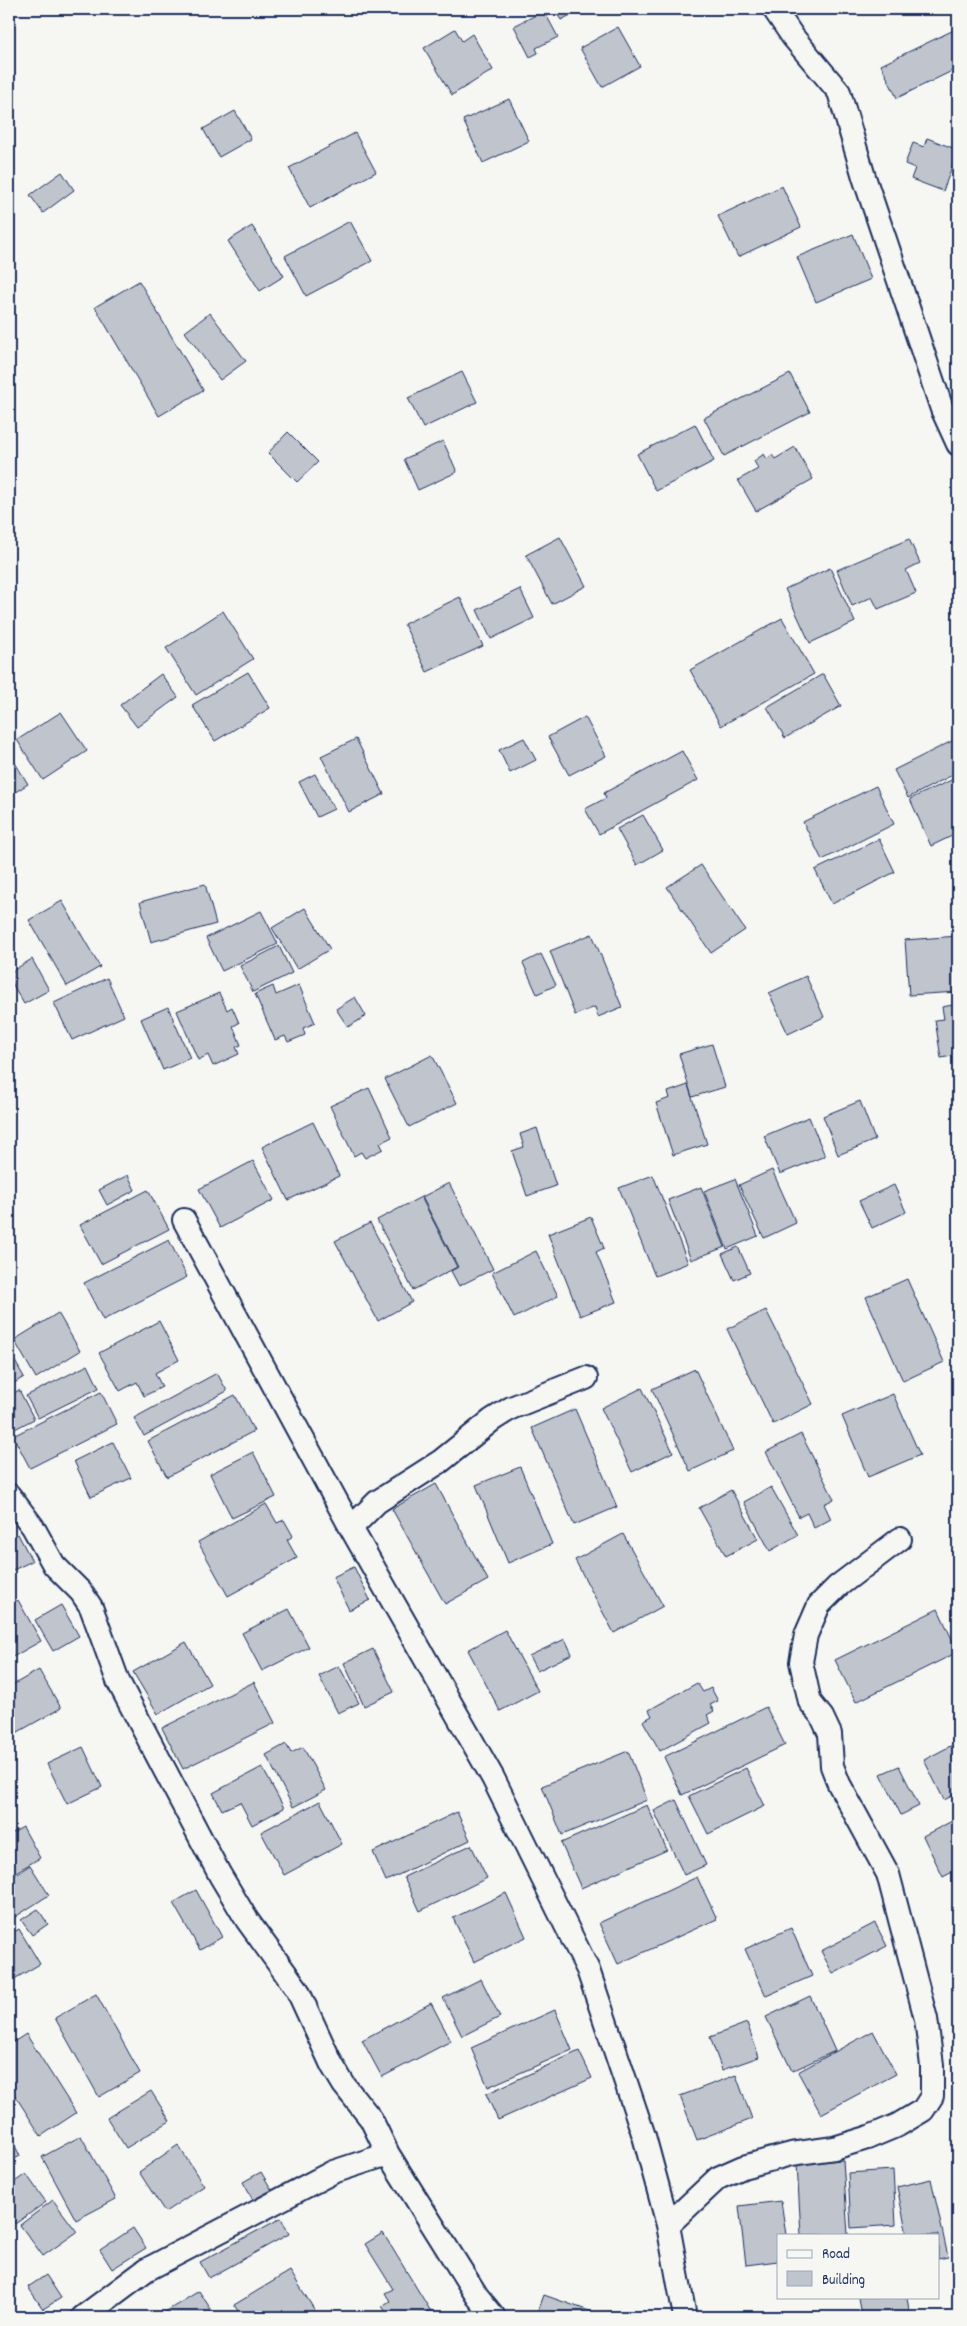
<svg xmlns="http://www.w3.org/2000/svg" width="967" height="2326" font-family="Dekko,sans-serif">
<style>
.building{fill:#c0c4cd;stroke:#1b2f5e}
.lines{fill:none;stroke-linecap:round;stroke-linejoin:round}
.minor-casing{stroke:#1b2f5e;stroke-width:26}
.minor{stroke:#f6f6f2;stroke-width:22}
</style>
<rect width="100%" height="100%" fill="#f6f6f2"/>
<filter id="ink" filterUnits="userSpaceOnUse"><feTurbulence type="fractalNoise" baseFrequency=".02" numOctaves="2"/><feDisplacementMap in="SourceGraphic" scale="10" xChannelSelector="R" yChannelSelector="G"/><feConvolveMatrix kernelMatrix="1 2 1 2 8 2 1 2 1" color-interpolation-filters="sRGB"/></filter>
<g filter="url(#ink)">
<path class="building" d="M 554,9 L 582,9 L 561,20 Z
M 544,11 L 558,37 L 536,48 L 538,53 L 530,57 L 514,26 Z
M 618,27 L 640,66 L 602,87 L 580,48 Z
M 958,28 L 958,68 L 897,98 L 881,65 Z
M 455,29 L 462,41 L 472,34 L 493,70 L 452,95 L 424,48 Z
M 509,99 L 529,141 L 483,163 L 463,120 Z
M 235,111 L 251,139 L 219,157 L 203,129 Z
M 355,133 L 376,172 L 310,208 L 289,168 Z
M 927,138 L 958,150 L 943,191 L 911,179 L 915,168 L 905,164 L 913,143 L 924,147 Z
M 62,172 L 74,190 L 43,213 L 30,195 Z
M 782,186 L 801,227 L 738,257 L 718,216 Z
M 350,221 L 372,261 L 306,296 L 285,256 Z
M 252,226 L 284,276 L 260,291 L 228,241 Z
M 853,234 L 871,279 L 816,302 L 797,257 Z
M 139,281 L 203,390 L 159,416 L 95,307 Z
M 210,313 L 246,361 L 220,380 L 185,332 Z
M 462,372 L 477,402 L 423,428 L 408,398 Z
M 790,374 L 810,412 L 724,456 L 704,418 Z
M 695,424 L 714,461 L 656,491 L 637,454 Z
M 288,432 L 318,462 L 297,482 L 268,453 Z
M 443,441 L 457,472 L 418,490 L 404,459 Z
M 795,447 L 813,479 L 756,511 L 738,480 L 758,469 L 754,461 L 764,454 L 767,459 L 772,455 L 775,459 Z
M 560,537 L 586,586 L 552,604 L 526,555 Z
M 909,539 L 920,563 L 906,570 L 916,593 L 878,609 L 872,597 L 852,606 L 837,570 Z
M 830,568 L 855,622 L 810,643 L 785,589 Z
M 520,589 L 534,618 L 491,639 L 477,610 Z
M 460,597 L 483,646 L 427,672 L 404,624 Z
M 223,611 L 253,659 L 196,695 L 166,648 Z
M 782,618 L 814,674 L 721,726 L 690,670 Z
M 248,672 L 270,708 L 215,741 L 192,705 Z
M 161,674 L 178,697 L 137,727 L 120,705 Z
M 823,674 L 841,706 L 785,738 L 767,707 Z
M 61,712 L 87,751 L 43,780 L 17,740 Z
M 585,717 L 606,756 L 569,775 L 548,737 Z
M 524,738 L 536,760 L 510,773 L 499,750 Z
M 958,738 L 958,772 L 908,798 L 894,770 Z
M 356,739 L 384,794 L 349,812 L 321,756 Z
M 682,751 L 698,780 L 599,834 L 585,809 L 606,798 L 604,793 Z
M 9,753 L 28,784 L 9,796 Z
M 315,774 L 334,809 L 317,817 L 299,782 Z
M 958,777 L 958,833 L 931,846 L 910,799 Z
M 876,786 L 894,824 L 822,860 L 803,822 Z
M 643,815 L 663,850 L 637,865 L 617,829 Z
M 879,839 L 895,872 L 832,904 L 815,870 Z
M 701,865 L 745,930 L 711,953 L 667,887 Z
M 205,884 L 216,924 L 151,942 L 140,902 Z
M 62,901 L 100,967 L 67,986 L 29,920 Z
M 305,908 L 330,949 L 297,969 L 272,928 Z
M 261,911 L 278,944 L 222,971 L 206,938 Z
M 592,934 L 622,1007 L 598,1017 L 595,1007 L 575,1015 L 550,951 Z
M 958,936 L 958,992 L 909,995 L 905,940 Z
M 279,946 L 292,973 L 253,992 L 240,966 Z
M 541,954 L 556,985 L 537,994 L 523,963 Z
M 32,959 L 49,990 L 24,1004 L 9,978 L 9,973 Z
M 806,976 L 824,1017 L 788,1034 L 769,993 Z
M 107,978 L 124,1016 L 72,1040 L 54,1003 Z
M 299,985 L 315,1023 L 303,1028 L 305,1035 L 288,1042 L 285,1036 L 275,1040 L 255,994 L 273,986 L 276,995 Z
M 219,993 L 227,1010 L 232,1007 L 239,1023 L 233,1026 L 241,1045 L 236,1047 L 239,1054 L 213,1066 L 208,1055 L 198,1060 L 177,1011 Z
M 355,997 L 366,1016 L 348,1027 L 336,1009 Z
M 958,1004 L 958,1055 L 941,1058 L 935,1020 L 944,1019 L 942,1007 Z
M 168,1007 L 190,1058 L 163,1070 L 141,1019 Z
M 712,1044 L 725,1087 L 692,1097 L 679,1054 Z
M 432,1055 L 457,1103 L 409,1127 L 385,1079 Z
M 688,1085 L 707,1144 L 673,1155 L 656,1103 L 670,1098 L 668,1092 Z
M 369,1088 L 392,1137 L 380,1143 L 383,1149 L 365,1158 L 361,1152 L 354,1156 L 330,1106 Z
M 860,1101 L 875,1140 L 838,1155 L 823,1116 Z
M 809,1117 L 825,1156 L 780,1174 L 764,1136 Z
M 313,1122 L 339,1176 L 288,1200 L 262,1147 Z
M 537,1128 L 556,1186 L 527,1196 L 512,1151 L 524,1147 L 520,1134 Z
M 253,1161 L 274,1200 L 220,1228 L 199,1189 Z
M 772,1170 L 796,1223 L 764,1238 L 739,1185 Z
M 128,1175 L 135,1190 L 107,1205 L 99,1190 Z
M 653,1175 L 688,1263 L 655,1276 L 619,1188 Z
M 735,1179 L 758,1236 L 727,1249 L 704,1191 Z
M 449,1183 L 493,1269 L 459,1286 L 451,1271 L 458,1267 L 422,1197 Z
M 894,1185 L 906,1212 L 872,1228 L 859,1201 Z
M 701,1187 L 725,1247 L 691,1260 L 668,1200 Z
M 148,1190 L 169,1229 L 101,1264 L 80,1225 Z
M 421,1197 L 457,1267 L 413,1290 L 377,1220 Z
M 591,1217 L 604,1248 L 596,1252 L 616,1302 L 580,1316 L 548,1234 Z
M 370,1223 L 412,1302 L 378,1321 L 335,1241 Z
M 169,1240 L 187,1277 L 103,1320 L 84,1283 Z
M 738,1247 L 750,1273 L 734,1280 L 722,1254 Z
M 536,1251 L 558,1296 L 514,1318 L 492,1273 Z
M 907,1279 L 944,1362 L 903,1381 L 866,1297 Z
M 766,1310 L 813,1404 L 773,1424 L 727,1329 Z
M 58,1313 L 80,1351 L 36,1378 L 14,1340 Z
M 159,1321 L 179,1360 L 155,1373 L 162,1387 L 144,1396 L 137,1382 L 120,1391 L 99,1353 Z
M 9,1351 L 24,1377 L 9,1386 Z
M 88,1365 L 99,1388 L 38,1418 L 26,1396 Z
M 695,1369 L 733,1451 L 690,1471 L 652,1389 Z
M 217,1373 L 227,1391 L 144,1436 L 134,1418 Z
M 642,1388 L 673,1452 L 632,1472 L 601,1408 Z
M 19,1390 L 34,1419 L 9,1432 L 9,1396 Z
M 101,1392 L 117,1424 L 30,1468 L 13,1436 Z
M 893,1394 L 920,1455 L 868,1477 L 842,1416 Z
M 235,1395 L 254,1431 L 167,1477 L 148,1441 Z
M 575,1409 L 617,1507 L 574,1525 L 532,1428 Z
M 801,1434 L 834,1499 L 824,1504 L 831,1519 L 814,1528 L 807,1513 L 799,1517 L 766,1452 Z
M 113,1442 L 131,1478 L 91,1497 L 74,1461 Z
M 253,1452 L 276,1497 L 232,1518 L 210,1474 Z
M 520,1467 L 552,1544 L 508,1563 L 476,1485 Z
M 436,1484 L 488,1580 L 445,1604 L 392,1509 Z
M 771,1487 L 798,1535 L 770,1551 L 744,1502 Z
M 731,1490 L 758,1539 L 726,1556 L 699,1508 Z
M 266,1504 L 277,1523 L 284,1520 L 293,1536 L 287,1540 L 297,1558 L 228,1596 L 198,1542 Z
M 18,1534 L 32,1561 L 9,1572 L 9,1539 Z
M 623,1534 L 663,1606 L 614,1633 L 575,1560 Z
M 354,1567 L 370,1600 L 349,1610 L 333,1577 Z
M 18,1600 L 41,1641 L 9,1659 L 9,1605 Z
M 61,1605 L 79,1636 L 53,1651 L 35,1620 Z
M 289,1609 L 309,1647 L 262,1671 L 242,1633 Z
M 938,1609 L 958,1652 L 856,1702 L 835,1660 Z
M 505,1630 L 538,1691 L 500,1711 L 468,1650 Z
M 565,1639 L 572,1654 L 537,1671 L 529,1656 Z
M 186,1642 L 210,1684 L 158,1714 L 133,1672 Z
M 373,1649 L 394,1692 L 364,1706 L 344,1663 Z
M 339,1666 L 359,1703 L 338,1713 L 319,1676 Z
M 39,1670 L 61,1708 L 9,1737 L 9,1687 Z
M 254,1682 L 275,1723 L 183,1769 L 162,1728 Z
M 697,1683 L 703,1692 L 711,1688 L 718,1701 L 710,1705 L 714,1711 L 707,1715 L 711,1723 L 660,1751 L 643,1721 L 652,1716 L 649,1710 Z
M 766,1707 L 785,1745 L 682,1795 L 664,1757 Z
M 958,1742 L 958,1793 L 944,1800 L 924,1760 Z
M 286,1744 L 291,1753 L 303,1747 L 326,1790 L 293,1807 L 266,1755 Z
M 83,1747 L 102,1787 L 67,1804 L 47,1764 Z
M 628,1751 L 647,1800 L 562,1835 L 542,1786 Z
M 899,1766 L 919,1806 L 901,1815 L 881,1774 Z
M 262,1767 L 284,1808 L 252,1825 L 240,1802 L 222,1810 L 213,1793 Z
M 746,1768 L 765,1806 L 708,1834 L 689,1796 Z
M 676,1800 L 706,1865 L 684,1875 L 654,1811 Z
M 320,1801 L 342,1844 L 284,1875 L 261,1832 Z
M 647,1805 L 667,1850 L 581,1888 L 561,1843 Z
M 457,1812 L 470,1840 L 386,1881 L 373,1852 Z
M 958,1818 L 958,1869 L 943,1877 L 923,1836 Z
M 23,1827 L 40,1858 L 9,1876 L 9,1835 Z
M 471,1845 L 487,1878 L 420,1911 L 404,1877 Z
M 30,1865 L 49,1895 L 15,1917 L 9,1907 L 9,1879 Z
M 697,1877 L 717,1919 L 618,1964 L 599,1923 Z
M 196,1890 L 222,1937 L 200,1950 L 173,1903 Z
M 506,1893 L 526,1937 L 474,1962 L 453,1918 Z
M 38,1909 L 48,1924 L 32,1935 L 21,1920 Z
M 875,1923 L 887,1946 L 833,1974 L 821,1951 Z
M 791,1928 L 812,1976 L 766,1996 L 745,1949 Z
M 19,1929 L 40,1964 L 9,1982 L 9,1935 Z
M 481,1979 L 500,2017 L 462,2036 L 443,1998 Z
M 96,1994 L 140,2073 L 99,2097 L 55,2018 Z
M 810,1996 L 835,2051 L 792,2071 L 766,2017 Z
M 431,2003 L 451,2041 L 382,2077 L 362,2040 Z
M 555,2010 L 572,2050 L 488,2087 L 471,2048 Z
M 747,2023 L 759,2057 L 722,2070 L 710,2037 Z
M 873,2031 L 896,2074 L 821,2114 L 798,2072 Z
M 26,2034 L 76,2113 L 41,2136 L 9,2086 L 9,2045 Z
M 579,2051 L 592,2078 L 498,2120 L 486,2094 Z
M 736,2075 L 752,2119 L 697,2140 L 680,2096 Z
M 151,2091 L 170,2121 L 126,2148 L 107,2118 Z
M 9,2134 L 20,2156 L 9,2162 Z
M 81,2136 L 116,2199 L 76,2220 L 42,2157 Z
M 178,2145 L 204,2186 L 165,2212 L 139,2172 Z
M 843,2160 L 848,2235 L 801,2235 L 797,2163 Z
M 893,2170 L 896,2225 L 851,2228 L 848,2173 Z
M 261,2172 L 273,2192 L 254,2202 L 243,2182 Z
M 26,2174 L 46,2202 L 15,2224 L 9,2216 L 9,2186 Z
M 931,2179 L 948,2257 L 938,2259 L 938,2235 L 907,2235 L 897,2187 Z
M 53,2200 L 77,2232 L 43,2256 L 20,2225 Z
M 781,2201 L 786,2235 L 778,2235 L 778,2261 L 746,2265 L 739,2206 Z
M 281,2218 L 289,2234 L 209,2278 L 200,2262 Z
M 133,2228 L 146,2248 L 112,2269 L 100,2250 Z
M 383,2233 L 430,2310 L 418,2317 L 389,2317 L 382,2306 L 390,2301 L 385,2293 L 393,2289 L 365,2244 Z
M 290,2271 L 319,2317 L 242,2317 L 234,2305 Z
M 46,2275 L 61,2298 L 43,2309 L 28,2287 Z
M 199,2291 L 216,2317 L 157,2317 Z
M 544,2295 L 595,2313 L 593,2317 L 536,2317 Z
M 859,2297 L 907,2297 L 910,2317 L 862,2317 Z
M 432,2310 L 436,2317 L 421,2317 Z"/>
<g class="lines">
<g class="minor-casing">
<path id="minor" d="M 774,9 L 793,37 L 839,92 L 864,177 L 942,409 L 958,444
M 184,1220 L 351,1528 L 493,1778 L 588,1970 L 644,2136 L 668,2225 L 685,2317
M 9,1495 L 33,1527 L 54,1565 L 81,1592 L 91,1607 L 118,1681 L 220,1875 L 247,1920 L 297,1989 L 332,2065 L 344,2085 L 371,2119 L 388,2154 L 477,2296 L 494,2317
M 351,1528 L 377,1502 L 441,1461 L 492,1420 L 511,1408 L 586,1378
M 668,2225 L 718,2178 L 743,2167 L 791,2154 L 834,2148 L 867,2138 L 898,2125 L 923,2110 L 932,2096 L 932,2065 L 926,2019 L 888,1874 L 839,1784 L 832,1766 L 830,1734 L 822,1717 L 810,1702 L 801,1662 L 806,1635 L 819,1605 L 838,1586 L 900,1539
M 83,2317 L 146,2270 L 333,2172 L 388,2154"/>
</g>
<use href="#minor" class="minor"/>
</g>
</g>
<rect width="967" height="2326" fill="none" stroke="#f6f6f2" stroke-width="30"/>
<rect x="15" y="15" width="937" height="2296" fill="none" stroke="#1b2f5e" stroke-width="2" filter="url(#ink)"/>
<rect x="777" y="2234" width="162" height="65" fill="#f6f6f2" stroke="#9ea6b7"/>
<rect x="787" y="2250" width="25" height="8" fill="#f6f6f2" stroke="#9ea6b7"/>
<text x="822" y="2258" font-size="15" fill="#1b2f5e">Road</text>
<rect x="787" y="2271" width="25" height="15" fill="#c0c4cd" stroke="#9ea6b7"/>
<text x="822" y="2284" font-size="15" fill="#1b2f5e">Building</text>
</svg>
